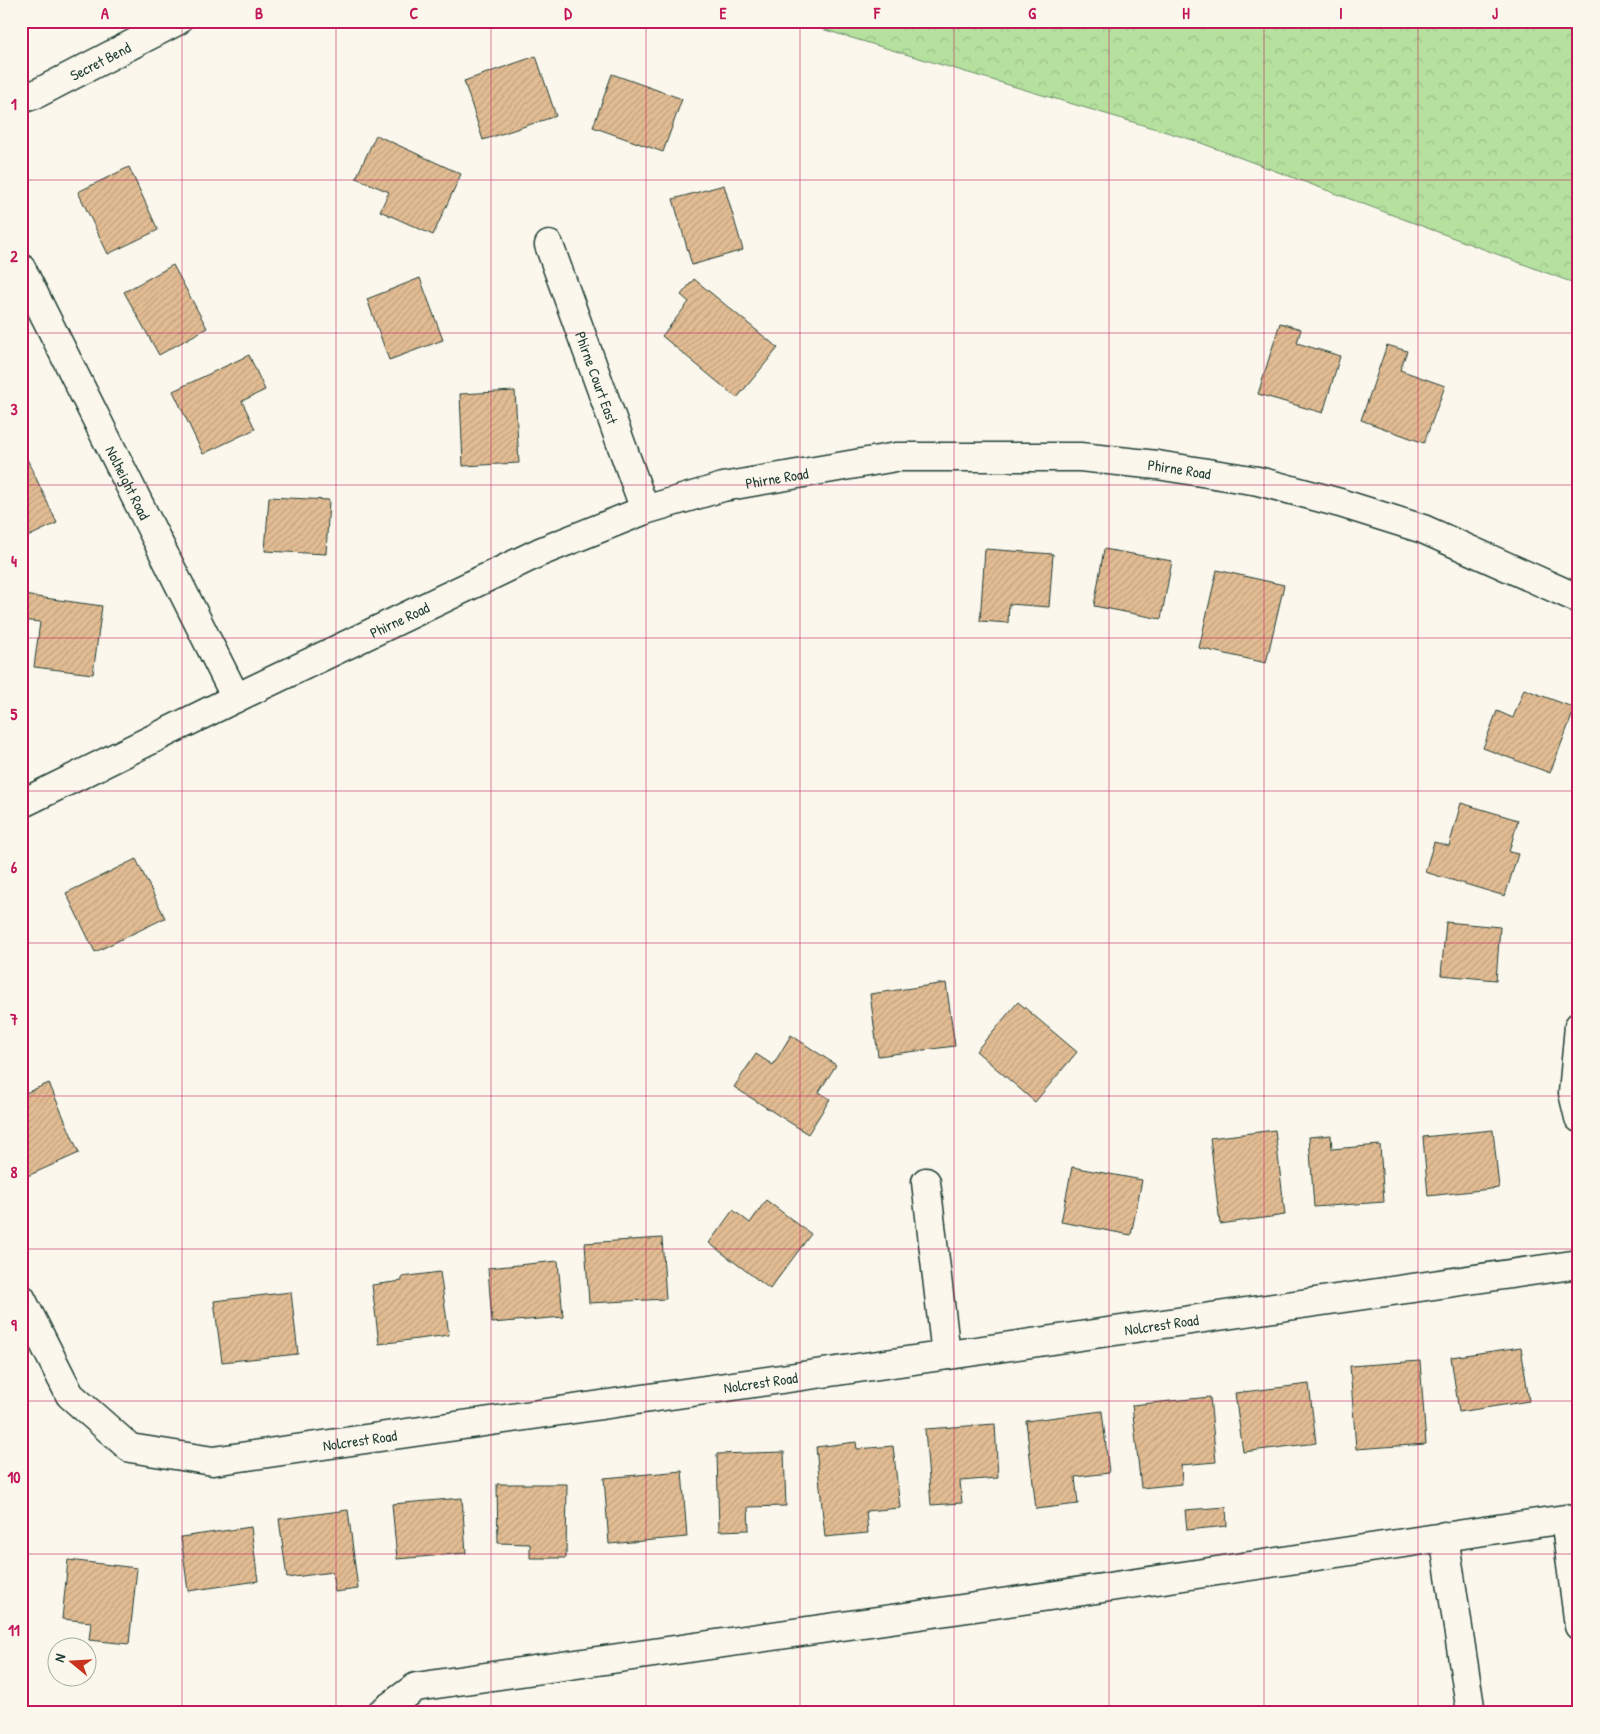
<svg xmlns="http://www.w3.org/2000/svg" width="1600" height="1734" font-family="'Patrick Hand',sans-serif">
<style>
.forest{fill:url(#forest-crowns);stroke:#6a8e69}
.building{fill:url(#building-hatch);stroke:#1f3d34}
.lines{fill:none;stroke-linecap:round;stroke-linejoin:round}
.minor-casing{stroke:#1f3d34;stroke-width:31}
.minor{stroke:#fbf7ec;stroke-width:28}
.grid{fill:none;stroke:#c2185b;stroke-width:1;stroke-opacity:0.55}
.labels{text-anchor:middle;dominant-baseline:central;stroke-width:4;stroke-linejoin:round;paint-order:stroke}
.street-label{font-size:15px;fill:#1f3d34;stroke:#fbf7ec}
.neatline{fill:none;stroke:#c2185b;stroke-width:2}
.grid-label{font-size:16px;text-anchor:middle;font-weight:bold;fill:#c2185b}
</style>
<defs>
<pattern id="forest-crowns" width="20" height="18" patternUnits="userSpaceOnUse" patternTransform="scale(1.25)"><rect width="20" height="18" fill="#b5e09e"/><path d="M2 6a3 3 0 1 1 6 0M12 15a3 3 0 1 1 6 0" fill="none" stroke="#9bc189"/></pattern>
<pattern id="building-hatch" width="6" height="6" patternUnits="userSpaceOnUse" patternTransform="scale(1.25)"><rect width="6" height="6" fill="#e2bc93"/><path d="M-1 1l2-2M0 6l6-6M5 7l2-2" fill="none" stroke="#c1a27f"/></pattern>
</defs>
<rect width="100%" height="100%" fill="#fbf7ec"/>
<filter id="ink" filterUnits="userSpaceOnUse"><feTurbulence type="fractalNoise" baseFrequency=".02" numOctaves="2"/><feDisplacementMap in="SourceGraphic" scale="10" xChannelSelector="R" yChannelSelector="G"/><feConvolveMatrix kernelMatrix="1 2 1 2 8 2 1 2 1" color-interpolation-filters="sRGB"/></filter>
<g filter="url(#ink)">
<path class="forest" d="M 795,21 L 1579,21 L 1579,285 L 1193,140 Z"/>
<path class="building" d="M 536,56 L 556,116 L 483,140 L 464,81 Z
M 612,74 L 682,99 L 663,152 L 593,127 Z
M 376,135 L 461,174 L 433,235 L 380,211 L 389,192 L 356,178 Z
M 129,167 L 158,230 L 108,254 L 78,192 Z
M 724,185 L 743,250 L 692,265 L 673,199 Z
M 173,265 L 207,328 L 159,355 L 124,292 Z
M 420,278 L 443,340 L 389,360 L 367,299 Z
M 694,279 L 778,348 L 737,398 L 662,336 L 689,302 L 681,295 Z
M 1280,323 L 1301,329 L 1297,343 L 1340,356 L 1323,413 L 1258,394 Z
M 1387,345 L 1407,351 L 1400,370 L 1445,386 L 1424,443 L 1361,420 Z
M 249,355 L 265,390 L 242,401 L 255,429 L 203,454 L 173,391 Z
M 515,391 L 519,463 L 463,466 L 460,394 Z
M 27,459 L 57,523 L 21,540 L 21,462 Z
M 269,497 L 329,500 L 326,554 L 265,551 Z
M 985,549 L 1053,554 L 1049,607 L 1009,604 L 1008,623 L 980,621 Z
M 1104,549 L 1172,561 L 1161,619 L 1094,606 Z
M 1217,570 L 1284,585 L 1266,663 L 1199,648 Z
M 23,595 L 102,606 L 93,674 L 34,667 L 40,622 L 21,620 Z
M 1524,689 L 1575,708 L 1550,773 L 1483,748 L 1497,711 L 1513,718 Z
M 1461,803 L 1518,820 L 1509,852 L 1518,854 L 1505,896 L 1425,872 L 1434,842 L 1449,846 Z
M 136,859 L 165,918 L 95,952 L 66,893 Z
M 1446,922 L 1500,927 L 1496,980 L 1441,975 Z
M 946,983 L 955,1046 L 878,1056 L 870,994 Z
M 1018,1002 L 1077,1052 L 1035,1102 L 976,1051 Z
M 791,1035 L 836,1065 L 819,1092 L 830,1099 L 808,1134 L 734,1087 L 756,1054 L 773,1065 Z
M 49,1083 L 79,1153 L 23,1178 L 21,1174 L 21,1095 Z
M 1275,1130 L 1285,1215 L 1220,1224 L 1210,1138 Z
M 1493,1130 L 1499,1188 L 1428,1196 L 1423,1137 Z
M 1331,1135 L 1332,1149 L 1380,1145 L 1384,1202 L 1314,1207 L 1309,1137 Z
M 1072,1167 L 1142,1180 L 1131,1235 L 1061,1222 Z
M 766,1200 L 811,1234 L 770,1289 L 709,1243 L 733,1210 L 750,1223 Z
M 662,1238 L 666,1299 L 589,1303 L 585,1243 Z
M 558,1261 L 563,1317 L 492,1323 L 488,1268 Z
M 440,1272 L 449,1335 L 379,1344 L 372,1285 L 402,1281 L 402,1277 Z
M 291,1292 L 298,1354 L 222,1362 L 214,1301 Z
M 1521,1347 L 1529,1401 L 1459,1412 L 1451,1357 Z
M 1420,1361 L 1426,1444 L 1356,1449 L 1350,1366 Z
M 1309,1384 L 1316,1443 L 1243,1452 L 1235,1393 Z
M 1210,1397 L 1216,1462 L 1181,1465 L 1182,1484 L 1141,1488 L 1132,1405 Z
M 1102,1411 L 1109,1473 L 1075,1477 L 1078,1504 L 1036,1509 L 1026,1421 Z
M 995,1424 L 998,1478 L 960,1481 L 962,1503 L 931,1505 L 925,1429 Z
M 856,1442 L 857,1449 L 893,1446 L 900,1508 L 866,1511 L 868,1533 L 825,1537 L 816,1447 Z
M 784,1452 L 786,1506 L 748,1507 L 749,1530 L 719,1531 L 717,1454 Z
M 682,1471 L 687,1537 L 609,1544 L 604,1478 Z
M 497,1484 L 567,1484 L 566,1558 L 530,1558 L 530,1544 L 498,1543 Z
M 462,1498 L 466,1553 L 397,1559 L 392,1504 Z
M 1226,1507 L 1227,1526 L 1187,1530 L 1185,1510 Z
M 348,1510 L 358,1589 L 335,1592 L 332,1572 L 287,1578 L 279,1519 Z
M 251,1527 L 258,1581 L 188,1591 L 181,1537 Z
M 68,1560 L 137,1568 L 129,1644 L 89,1640 L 91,1622 L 62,1619 Z"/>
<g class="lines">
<g class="minor-casing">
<g id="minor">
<path id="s1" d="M 21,99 L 36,94 L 177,21"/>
<path id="s2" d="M 549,245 L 645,510"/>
<path id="s3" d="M 21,268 L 236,698"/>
<path id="s4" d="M 21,804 L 236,698 L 540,552 L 645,510 L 723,487 L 896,457 L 1080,457 L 1157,465 L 1258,481 L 1340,503 L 1423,529 L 1579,599"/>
<path d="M 1579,1026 L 1573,1093 L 1579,1118"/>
<path d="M 926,1182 L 946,1355"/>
<path id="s5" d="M 21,1298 L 70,1395 L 130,1448 L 213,1461 L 1579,1264"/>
<path d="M 1444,1536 L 1471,1713"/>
<path d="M 381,1713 L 416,1687 L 975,1607 L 1565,1519 L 1579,1626"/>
</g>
</g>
<use href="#minor" class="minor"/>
</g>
</g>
<path class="grid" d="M 182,21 L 182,1713M 336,21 L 336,1713M 491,21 L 491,1713M 646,21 L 646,1713M 800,21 L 800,1713M 954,21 L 954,1713M 1109,21 L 1109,1713M 1264,21 L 1264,1713M 1418,21 L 1418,1713M 21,180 L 1579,180M 21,333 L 1579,333M 21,485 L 1579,485M 21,638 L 1579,638M 21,791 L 1579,791M 21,943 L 1579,943M 21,1096 L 1579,1096M 21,1249 L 1579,1249M 21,1401 L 1579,1401M 21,1554 L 1579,1554"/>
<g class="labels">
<g class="street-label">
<text stroke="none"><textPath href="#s1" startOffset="88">Secret Bend</textPath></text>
<text stroke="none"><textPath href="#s2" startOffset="141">Phirne Court East</textPath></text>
<text stroke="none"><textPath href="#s4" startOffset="1231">Phirne Road</textPath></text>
<text stroke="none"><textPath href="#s4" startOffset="826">Phirne Road</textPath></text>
<text stroke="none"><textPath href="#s3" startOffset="240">Nolheight Road</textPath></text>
<text stroke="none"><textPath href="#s4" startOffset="421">Phirne Road</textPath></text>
<text stroke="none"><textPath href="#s5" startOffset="1231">Nolcrest Road</textPath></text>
<text stroke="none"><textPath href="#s5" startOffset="826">Nolcrest Road</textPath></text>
<text stroke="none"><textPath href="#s5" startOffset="421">Nolcrest Road</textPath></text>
</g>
</g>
<rect width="1600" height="1734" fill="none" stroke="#fbf7ec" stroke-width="55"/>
<g transform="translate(72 1662) rotate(288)"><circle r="24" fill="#fbf7ec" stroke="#a3ada2"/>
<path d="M0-4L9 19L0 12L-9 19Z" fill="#c8321e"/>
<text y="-8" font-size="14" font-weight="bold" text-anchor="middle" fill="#1f3d34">N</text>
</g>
<rect x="28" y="28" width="1544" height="1678" class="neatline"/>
<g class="grid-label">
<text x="105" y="19">A</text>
<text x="259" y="19">B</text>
<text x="414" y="19">C</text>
<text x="568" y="19">D</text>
<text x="723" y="19">E</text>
<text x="877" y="19">F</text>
<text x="1032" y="19">G</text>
<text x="1186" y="19">H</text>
<text x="1341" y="19">I</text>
<text x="1495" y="19">J</text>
<text x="14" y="110">1</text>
<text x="14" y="262">2</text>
<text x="14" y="415">3</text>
<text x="14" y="567">4</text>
<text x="14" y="720">5</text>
<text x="14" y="873">6</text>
<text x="14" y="1025">7</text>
<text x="14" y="1178">8</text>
<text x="14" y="1331">9</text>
<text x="14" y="1483">10</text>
<text x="14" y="1636">11</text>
</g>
</svg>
